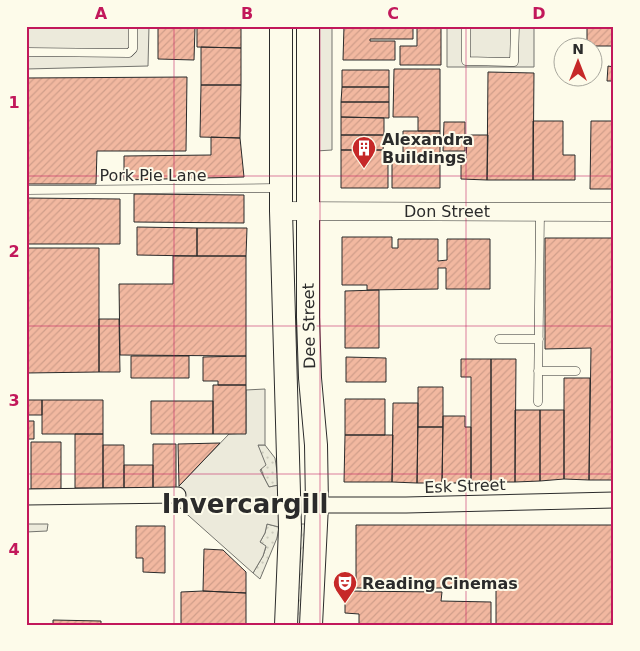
<svg xmlns="http://www.w3.org/2000/svg" width="640" height="651" font-family="'DejaVu Sans',sans-serif">
<style>
.grass{fill:url(#grass-dots);stroke:#74746e}
.garden{fill:url(#garden-furrows);stroke:#74746e}
.parking{fill:#eceadb;stroke:#74746e}
.building{fill:url(#building-hatch);stroke:#2b2b2b}
.lines{fill:none;stroke-linecap:round;stroke-linejoin:round}
.service-casing{stroke:#2b2b2b;stroke-width:9}
.minor-casing{stroke:#2b2b2b;stroke-width:17}
.tertiary-casing{stroke:#2b2b2b;stroke-width:19}
.primary-casing{stroke:#2b2b2b;stroke-width:24}
.service{stroke:#fdfbea;stroke-width:8}
.minor{stroke:#fdfbea;stroke-width:15}
.tertiary{stroke:#fdfbea;stroke-width:18}
.primary{stroke:#fdfbea;stroke-width:22}
.grid{fill:none;stroke:#c2185b;stroke-width:1;stroke-opacity:0.55}
.labels{text-anchor:middle;dominant-baseline:central;stroke-width:4;stroke-linejoin:round;paint-order:stroke}
.poi-label{font-size:16px;font-weight:bold;fill:#2b2b2b;stroke:#fdfbea;text-anchor:start}
.street-label{font-size:16px;fill:#2b2b2b;stroke:#fdfbea}
.town-label{font-size:26px;font-weight:bold;fill:#2b2b2b;stroke:#fdfbea}
.neatline{fill:none;stroke:#c2185b;stroke-width:2}
.grid-label{font-size:16px;text-anchor:middle;font-weight:bold;fill:#c2185b}
</style>
<defs>
<pattern id="grass-dots" width="8" height="8" patternUnits="userSpaceOnUse" patternTransform="scale(1.25)"><rect width="8" height="8" fill="#ecebdb"/><path d="M2 2h.1M6 6h.1" fill="none" stroke="#cbcabc" stroke-width="1.8" stroke-linecap="round"/></pattern>
<pattern id="garden-furrows" width="10" height="10" patternUnits="userSpaceOnUse" patternTransform="scale(1.25)"><rect width="10" height="10" fill="#ecebdb"/><path d="M-1 1l2-2M0 10L10 0M9 11l2-2" fill="none" stroke="#cbcabc"/></pattern>
<pattern id="building-hatch" width="6" height="6" patternUnits="userSpaceOnUse" patternTransform="scale(1.25)"><rect width="6" height="6" fill="#f2b8a0"/><path d="M-1 1l2-2M0 6l6-6M5 7l2-2" fill="none" stroke="#d09e8a"/></pattern>
</defs>
<rect width="100%" height="100%" fill="#fdfbea"/>
<path class="grass" d="M 258,445 L 265,445 L 275,458 L 279,485 L 269,487 C 260,471 259,462 258,445 Z
M 267,524 L 279,527 L 277,538 L 260,579 L 253,573 L 263,556 L 266,547 L 260,542 L 265,533 Z"/>
<path class="garden" d="M 299,524 L 308,524 L 302,625 L 294,625 Z"/>
<path class="parking" d="M 26,26 L 149,26 L 148,66 L 26,69 Z
M 315,26 L 332,26 L 332,150 L 316,151 Z
M 447,26 L 534,26 L 534,67 L 447,67 Z
M 265,389 L 265,445 L 258,445 L 266,465 L 260,470 L 269,487 L 279,485 L 279,527 L 267,524 L 265,533 L 260,542 L 266,546 L 263,556 L 253,573 L 180,508 L 178,503 L 179,486 L 229,434 L 246,433 L 246,390 Z
M 26,524 L 48,524 L 47,531 L 26,532 Z"/>
<path class="building" d="M 158,26 L 195,27 L 194,60 L 158,59 Z
M 197,26 L 241,26 L 241,48 L 197,47 Z
M 344,26 L 413,26 L 413,39 L 370,39 L 370,41 L 395,41 L 395,60 L 343,60 Z
M 417,26 L 441,26 L 441,65 L 400,65 L 400,46 L 417,46 Z
M 587,26 L 614,26 L 614,46 L 587,46 Z
M 201,47 L 241,48 L 241,85 L 201,85 Z
M 608,66 L 614,67 L 614,81 L 607,81 Z
M 394,69 L 440,69 L 440,131 L 418,131 L 418,117 L 393,117 Z
M 342,70 L 389,70 L 389,87 L 342,87 Z
M 488,72 L 534,73 L 533,180 L 487,180 Z
M 187,77 L 186,151 L 97,151 L 96,184 L 26,184 L 26,78 Z
M 201,85 L 241,85 L 240,138 L 200,137 Z
M 342,87 L 389,87 L 389,102 L 341,102 Z
M 341,102 L 389,102 L 389,118 L 341,117 Z
M 341,117 L 384,118 L 384,135 L 341,135 Z
M 533,121 L 563,121 L 563,155 L 575,155 L 575,180 L 533,180 Z
M 591,121 L 614,121 L 614,189 L 590,189 Z
M 444,122 L 465,122 L 465,151 L 443,151 Z
M 403,131 L 440,131 L 440,155 L 403,155 Z
M 341,135 L 384,135 L 383,150 L 341,150 Z
M 467,135 L 488,135 L 487,180 L 461,179 L 461,160 L 466,160 Z
M 211,137 L 240,138 L 244,177 L 124,180 L 124,156 L 211,155 Z
M 341,150 L 388,150 L 388,188 L 341,188 Z
M 392,155 L 440,155 L 440,188 L 392,188 Z
M 134,194 L 244,195 L 244,223 L 134,222 Z
M 26,198 L 120,199 L 120,244 L 26,244 Z
M 137,227 L 197,228 L 197,256 L 137,255 Z
M 197,228 L 247,228 L 246,256 L 197,256 Z
M 342,237 L 392,237 L 392,248 L 398,248 L 398,239 L 438,239 L 438,261 L 447,260 L 447,239 L 490,239 L 490,289 L 446,289 L 446,268 L 438,268 L 438,289 L 367,290 L 367,285 L 342,285 Z
M 545,238 L 614,238 L 614,480 L 589,480 L 591,348 L 545,349 Z
M 26,248 L 99,248 L 99,372 L 26,373 Z
M 173,256 L 246,256 L 246,356 L 120,355 L 119,284 L 173,284 Z
M 379,290 L 379,348 L 345,348 L 345,291 Z
M 99,319 L 119,319 L 120,372 L 99,372 Z
M 131,356 L 189,356 L 189,378 L 131,378 Z
M 246,356 L 246,385 L 218,385 L 218,381 L 203,381 L 203,357 Z
M 346,357 L 386,358 L 386,382 L 346,382 Z
M 461,359 L 491,359 L 491,482 L 471,483 L 471,377 L 461,377 Z
M 491,359 L 516,359 L 515,482 L 491,482 Z
M 564,378 L 590,378 L 589,480 L 564,479 Z
M 213,385 L 246,385 L 246,434 L 213,434 Z
M 418,387 L 443,387 L 443,427 L 418,427 Z
M 345,399 L 385,399 L 385,435 L 345,435 Z
M 26,400 L 42,400 L 42,415 L 26,415 Z
M 42,400 L 103,400 L 103,434 L 42,434 Z
M 151,401 L 213,401 L 213,434 L 151,434 Z
M 393,403 L 418,403 L 417,483 L 392,482 Z
M 515,410 L 540,410 L 540,481 L 515,482 Z
M 540,410 L 564,410 L 564,479 L 540,481 Z
M 443,416 L 465,416 L 465,427 L 471,427 L 471,483 L 442,483 Z
M 26,421 L 34,421 L 34,439 L 26,439 Z
M 418,427 L 443,427 L 442,483 L 417,483 Z
M 75,434 L 103,434 L 103,488 L 75,488 Z
M 345,435 L 393,435 L 392,482 L 344,482 Z
M 31,442 L 61,442 L 61,489 L 31,489 Z
M 220,443 L 179,486 L 178,444 Z
M 153,444 L 176,444 L 176,488 L 153,488 Z
M 103,445 L 124,445 L 124,488 L 103,488 Z
M 124,465 L 153,465 L 153,488 L 124,488 Z
M 356,525 L 614,525 L 614,625 L 496,625 L 496,588 L 356,588 Z
M 136,526 L 165,526 L 165,573 L 143,572 L 143,558 L 136,558 Z
M 204,549 L 223,550 L 246,572 L 246,593 L 203,591 Z
M 203,591 L 246,593 L 246,625 L 181,625 L 181,592 Z
M 345,591 L 442,592 L 441,601 L 491,602 L 491,625 L 359,625 L 359,614 L 345,613 Z
M 53,620 L 101,621 L 101,625 L 53,625 Z"/>
<g class="lines">
<g class="service-casing">
<path id="service" d="M 466,26 L 466,61 L 514,62 L 515,26
M 26,52 L 129,53 L 133,49 L 133,26
M 26,190 L 279,188
M 499,339 L 539,339
M 538,371 L 576,371
M 538,402 L 540,212"/>
</g>
<g class="minor-casing">
<path id="minor" d="M 26,497 L 178,495
M 317,505 L 406,505 L 614,500"/>
</g>
<g class="tertiary-casing">
<path id="tertiary" d="M 281,211 L 614,212"/>
</g>
<g class="primary-casing">
<path id="primary" d="M 281,26 L 281,211 L 290,528 L 286,625
M 308,26 L 308,317 L 310,378 L 316,445 L 317,505 L 311,625"/>
</g>
<use href="#service" class="service"/>
<use href="#minor" class="minor"/>
<use href="#tertiary" class="tertiary"/>
<use href="#primary" class="primary"/>
</g>
<path class="grid" d="M 174,26 L 174,625M 320,26 L 320,625M 466,26 L 466,625M 26,176 L 614,176M 26,326 L 614,326M 26,474 L 614,474"/>
<defs>
<g id="building-pin" transform="scale(1.25)"><path d="M0 17L-7.5 6A9.5 9.5 0 1 1 7.5 6Z" fill="#c62828" stroke="#fdfbea"/><path d="M-4-6H4V6H1V3H-1V6H-4ZM-2.5-4.3h1.7v1.8h-1.7ZM.8-4.3h1.7v1.8H.8ZM-2.5-1h1.7V.8h-1.7ZM.8-1h1.7V.8H.8Z" fill="#fff"/></g>
<g id="theatre-pin" transform="scale(1.25)"><path d="M0 17L-7.5 6A9.5 9.5 0 1 1 7.5 6Z" fill="#c62828" stroke="#fdfbea"/><path d="M-5-5.5Q0-4 5-5.5V0Q5 5 0 6Q-5 5-5 0ZM-3.3-2.5H-1v1.5H-3.3ZM1-2.5H3.3v1.5H1ZM-2.8 1Q0 5.5 2.8 1Z" fill="#fff"/></g>
</defs>
<g fill-rule="evenodd">
<use href="#building-pin" x="364" y="148"/>
<use href="#theatre-pin" x="345" y="583"/>
</g>
<g class="labels">
<g class="poi-label">
<text x="382" y="139">Alexandra<tspan x="382" dy="18">Buildings</tspan></text>
<text x="362" y="583">Reading Cinemas</text>
</g>
<g class="street-label">
<text x="153" y="175">Pork Pie Lane</text>
<text x="447" y="211">Don Street</text>
<text transform="translate(309 326) rotate(-91)">Dee Street</text>
<text transform="translate(465 486) rotate(-2)">Esk Street</text>
</g>
<g class="town-label">
<text x="245" y="504">Invercargill</text>
</g>
</g>
<rect width="640" height="651" fill="none" stroke="#fdfbea" stroke-width="55"/>
<g transform="translate(578 62)"><circle r="24" fill="#fdfbea" stroke="#a9a89e"/>
<path d="M0-4L9 19L0 12L-9 19Z" fill="#c62828"/>
<text y="-8" font-size="14" font-weight="bold" text-anchor="middle" fill="#2b2b2b">N</text>
</g>
<rect x="28" y="28" width="584" height="596" class="neatline"/>
<g class="grid-label">
<text x="101" y="19">A</text>
<text x="247" y="19">B</text>
<text x="393" y="19">C</text>
<text x="539" y="19">D</text>
<text x="14" y="108">1</text>
<text x="14" y="257">2</text>
<text x="14" y="406">3</text>
<text x="14" y="555">4</text>
</g>
</svg>
